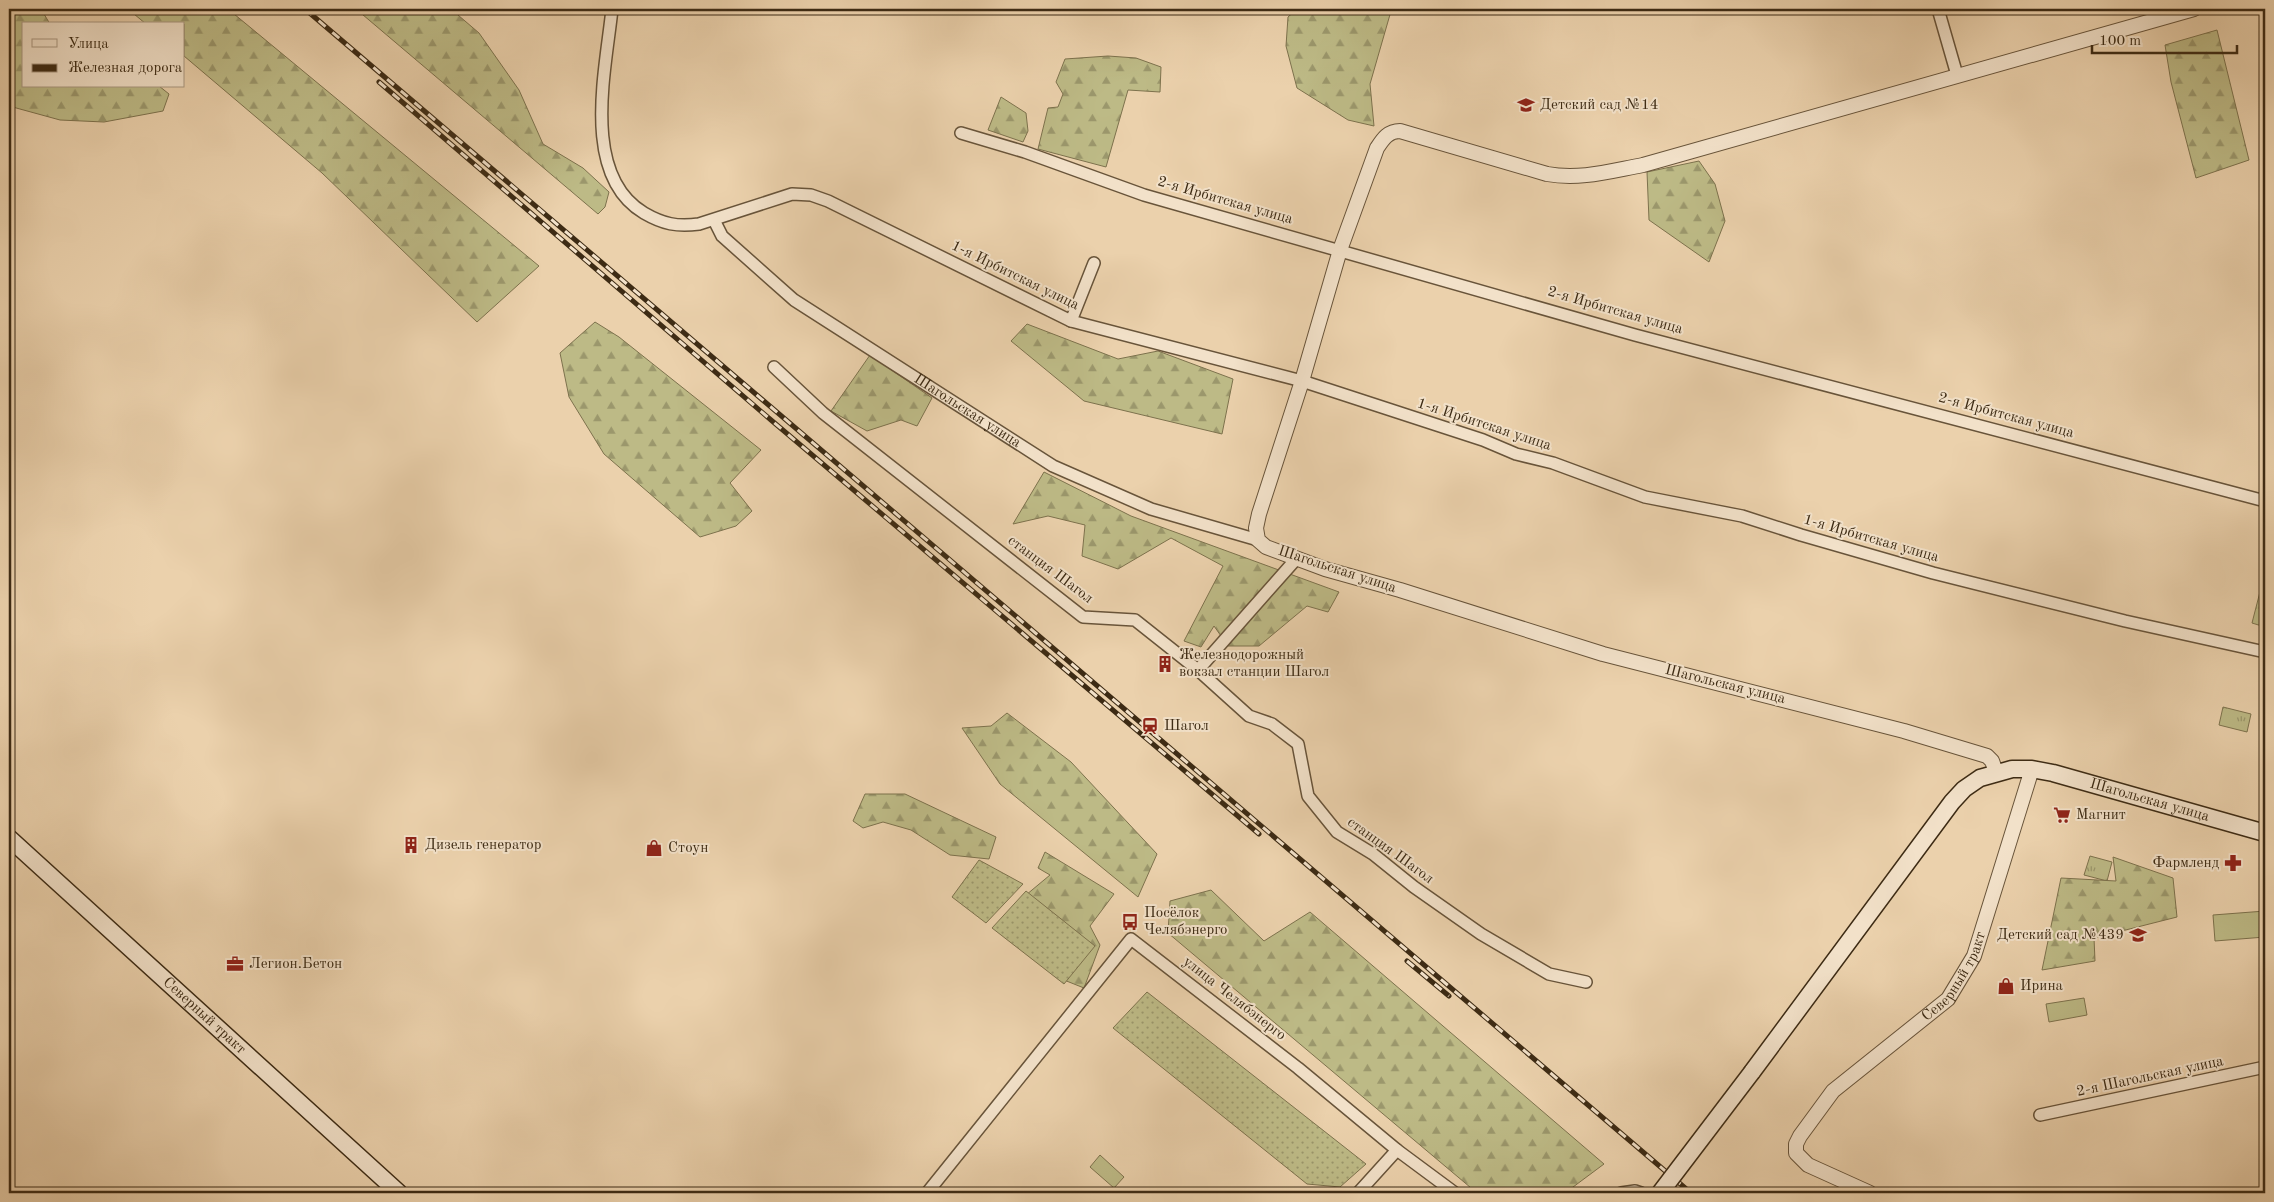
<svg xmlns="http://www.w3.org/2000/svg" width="2274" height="1202" font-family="'Old Standard TT',serif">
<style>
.grass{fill:url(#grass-tufts);stroke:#7d724d}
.forest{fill:url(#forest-firs);stroke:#7d724d}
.garden{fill:url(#garden-dots);stroke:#7d724d}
.pitch{fill:#bdba86;stroke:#7d724d}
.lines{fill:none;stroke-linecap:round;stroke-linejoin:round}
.minor-casing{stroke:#68543a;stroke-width:14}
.tertiary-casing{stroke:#68543a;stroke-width:16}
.secondary-casing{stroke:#3d2b14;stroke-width:19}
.minor{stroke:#f2e1c9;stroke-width:11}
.tertiary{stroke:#f2e1c9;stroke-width:14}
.secondary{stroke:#f2e1c9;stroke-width:16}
.rail-casing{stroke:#3d2b14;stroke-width:5}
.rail{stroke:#f2e1c9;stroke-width:3;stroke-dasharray:9;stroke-linecap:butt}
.secondary-bridge-casing{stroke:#3d2b14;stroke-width:19;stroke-linecap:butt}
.secondary-bridge{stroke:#f2e1c9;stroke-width:16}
.labels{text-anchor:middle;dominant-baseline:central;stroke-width:4;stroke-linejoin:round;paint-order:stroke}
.poi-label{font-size:15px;fill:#3d2b14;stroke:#f2e1c9;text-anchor:start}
.street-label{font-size:15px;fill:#3d2b14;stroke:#f2e1c9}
</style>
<defs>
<pattern id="grass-tufts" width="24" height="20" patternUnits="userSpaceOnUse" patternTransform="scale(1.25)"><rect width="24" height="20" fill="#bdba86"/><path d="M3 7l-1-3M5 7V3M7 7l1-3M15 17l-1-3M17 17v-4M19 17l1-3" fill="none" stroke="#9b976c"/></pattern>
<pattern id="forest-firs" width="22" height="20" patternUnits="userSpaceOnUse" patternTransform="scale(1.25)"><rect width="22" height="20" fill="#bdba86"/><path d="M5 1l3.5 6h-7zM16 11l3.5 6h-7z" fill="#9b976c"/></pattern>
<pattern id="garden-dots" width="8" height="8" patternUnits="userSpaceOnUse" patternTransform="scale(1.25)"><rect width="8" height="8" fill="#bdba86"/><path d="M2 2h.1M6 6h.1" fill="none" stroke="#9b976c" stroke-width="1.8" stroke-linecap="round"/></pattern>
</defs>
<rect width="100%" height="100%" fill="#ebd1ac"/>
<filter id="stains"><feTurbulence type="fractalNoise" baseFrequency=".004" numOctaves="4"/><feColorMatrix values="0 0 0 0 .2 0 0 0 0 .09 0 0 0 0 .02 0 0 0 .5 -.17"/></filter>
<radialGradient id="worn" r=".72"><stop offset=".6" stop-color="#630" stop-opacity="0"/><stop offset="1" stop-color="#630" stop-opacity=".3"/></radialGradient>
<path class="grass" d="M 2262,584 L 2265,585 L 2265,627 L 2252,623 Z
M 2223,707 L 2251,714 L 2247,732 L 2219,725 Z
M 2090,856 L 2112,862 L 2107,881 L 2084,875 Z"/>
<path class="forest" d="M 9,9 L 41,9 L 50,24 L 24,24 L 24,86 L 159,86 L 169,94 L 163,111 L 104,122 L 60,120 L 9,106 L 9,41 L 15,35 L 9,30 Z
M 128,9 L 228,9 L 539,266 L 477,322 L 322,173 L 184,56 L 184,24 L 146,24 Z
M 356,9 L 451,9 L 479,33 L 519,90 L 543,144 L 583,168 L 609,192 L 605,207 L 598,214 Z
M 1297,9 L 1377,9 L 1391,11 L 1370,84 L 1374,126 L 1348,120 L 1297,88 L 1286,46 L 1288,17 Z
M 2217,30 L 2249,160 L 2196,178 L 2171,82 L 2165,45 Z
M 1108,56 L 1136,58 L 1161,67 L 1160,92 L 1128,90 L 1106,167 L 1038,149 L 1048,108 L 1058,107 L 1063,94 L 1056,82 L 1065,59 Z
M 1001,97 L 1026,113 L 1028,131 L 1023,142 L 988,130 Z
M 1699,161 L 1715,184 L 1725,221 L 1709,262 L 1649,220 L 1647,172 Z
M 595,322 L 619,337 L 761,450 L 730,483 L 752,511 L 736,526 L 700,537 L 604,454 L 569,397 L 560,353 Z
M 1027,324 L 1118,359 L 1158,351 L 1233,379 L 1222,434 L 1084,401 L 1011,341 Z
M 870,355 L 932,398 L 917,426 L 901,420 L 867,431 L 831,411 Z
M 1044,472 L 1131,516 L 1339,592 L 1328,612 L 1307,606 L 1259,646 L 1228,646 L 1214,626 L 1201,647 L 1184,641 L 1223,566 L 1171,538 L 1118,569 L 1082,556 L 1085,525 L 1048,516 L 1013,524 Z
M 1007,713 L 1071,762 L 1157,854 L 1138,897 L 1000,784 L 962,728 L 991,726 Z
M 865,794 L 905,794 L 996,837 L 989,859 L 950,855 L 911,830 L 883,822 L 863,828 L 853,821 Z
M 1045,852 L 1114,894 L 1090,926 L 1100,945 L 1084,988 L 1064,980 L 1020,900 L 1050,875 L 1038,868 Z
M 2113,857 L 2173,878 L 2177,917 L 2094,938 L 2095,961 L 2042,970 L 2061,878 L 2116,881 Z
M 1211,890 L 1264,941 L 1310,912 L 1604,1164 L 1565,1193 L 1477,1193 L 1168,933 L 1170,901 Z"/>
<path class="garden" d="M 979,860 L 1023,884 L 986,923 L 952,897 Z
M 1026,891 L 1095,946 L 1064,984 L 992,928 Z
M 1147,992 L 1366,1164 L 1340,1187 L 1307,1184 L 1113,1028 Z"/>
<path class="pitch" d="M 2265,911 L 2265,937 L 2215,941 L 2213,915 Z
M 2084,998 L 2087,1015 L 2049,1022 L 2046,1004 Z
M 1100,1155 L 1124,1177 L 1114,1188 L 1090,1167 Z"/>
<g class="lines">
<g class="minor-casing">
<g id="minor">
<path d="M 612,9 C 606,69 580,175 644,213 C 663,224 677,227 699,224 L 792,194 L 811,195 L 828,201 L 1071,321 L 1302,381 L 1483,440 L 1516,454 L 1553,463 L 1645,497 L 1742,516 L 1801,535 L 1933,573 L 2125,621 L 2265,652"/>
<path d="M 1938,9 L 1957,75"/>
<path d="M 961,133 L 1025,152 L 1144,195 L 1635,335 L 2265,501"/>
<path id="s1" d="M 714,220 L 722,236 L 794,300 L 1053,466 L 1151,509 L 1258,540"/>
<path d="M 1071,321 L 1094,263"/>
<path d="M 774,367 L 823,413 L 1083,617 L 1135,620 L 1198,670 L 1249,716 L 1272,724 L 1298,744 L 1308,796 L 1337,832 L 1373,854 L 1414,887 L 1481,934 L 1549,974 L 1586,982"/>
<path d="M 1198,670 L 1297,558"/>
<path d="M 2040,1115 L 2265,1067"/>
<path d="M 927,1193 L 1131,939 L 1298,1068 L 1397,1150 L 1455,1193"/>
<path d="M 1358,1193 L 1397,1150"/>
<path d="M 1621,1193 L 1635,1191 L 1641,1193"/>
</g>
</g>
<g class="tertiary-casing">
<g id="tertiary">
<path d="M 1996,772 L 1992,761 L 1987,756 L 1904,731 L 1603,654 L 1400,590 L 1325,569 L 1266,547 L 1258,540 L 1256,528 L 1259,514 L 1302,381 L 1340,250 L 1377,148 C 1383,139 1388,131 1400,131 L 1547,174 C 1580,180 1610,171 1643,165 L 2194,9"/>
<path id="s2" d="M 1870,1193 L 1808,1165 L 1796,1153 L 1796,1144 L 1800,1136 L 1833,1091 L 1948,999 L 1974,956 L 2032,769"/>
</g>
</g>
<g class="secondary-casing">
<g id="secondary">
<path id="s3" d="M 9,838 L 399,1193"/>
<path id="s4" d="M 1752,1072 L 1952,802 L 1964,789 L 1980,778 L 2012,769 L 2032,769 L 2053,773 L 2265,833"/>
</g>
</g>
<use href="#minor" class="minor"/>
<use href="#tertiary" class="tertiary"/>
<use href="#secondary" class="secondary"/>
<g class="rail-casing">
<path id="rail" d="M 305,9 L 1691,1193
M 379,82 L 771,420 L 1259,834
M 1407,961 L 1449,996"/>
</g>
<use href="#rail" class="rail"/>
<g class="secondary-bridge-casing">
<path id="secondary-bridge" d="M 1660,1193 L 1752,1072"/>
</g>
<use href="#secondary-bridge" class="secondary-bridge"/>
</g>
<defs>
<g id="school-bare" transform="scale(1.35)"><path d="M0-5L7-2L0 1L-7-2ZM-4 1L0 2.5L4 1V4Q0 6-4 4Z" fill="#8f2418" stroke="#f2e1c9" stroke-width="2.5" paint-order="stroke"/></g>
<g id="building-bare" transform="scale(1.35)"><path d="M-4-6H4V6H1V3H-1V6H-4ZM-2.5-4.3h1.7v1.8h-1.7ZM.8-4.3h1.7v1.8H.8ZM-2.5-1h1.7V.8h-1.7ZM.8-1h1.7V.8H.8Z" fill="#8f2418" stroke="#f2e1c9" stroke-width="2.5" paint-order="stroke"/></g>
<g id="station-bare" transform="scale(1.35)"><path d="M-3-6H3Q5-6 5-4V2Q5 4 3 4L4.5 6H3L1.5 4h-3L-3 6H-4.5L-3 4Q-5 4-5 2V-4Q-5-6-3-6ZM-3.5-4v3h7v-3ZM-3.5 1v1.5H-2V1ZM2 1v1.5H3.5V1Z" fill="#8f2418" stroke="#f2e1c9" stroke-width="2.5" paint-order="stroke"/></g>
<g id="supermarket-bare" transform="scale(1.35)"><path d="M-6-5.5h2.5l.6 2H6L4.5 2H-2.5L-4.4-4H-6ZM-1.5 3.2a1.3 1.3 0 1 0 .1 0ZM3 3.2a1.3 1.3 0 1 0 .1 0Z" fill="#8f2418" stroke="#f2e1c9" stroke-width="2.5" paint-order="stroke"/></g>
<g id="shop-bare" transform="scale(1.35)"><path d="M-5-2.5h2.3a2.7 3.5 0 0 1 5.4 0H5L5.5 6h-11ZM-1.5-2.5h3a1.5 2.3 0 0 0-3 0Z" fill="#8f2418" stroke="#f2e1c9" stroke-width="2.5" paint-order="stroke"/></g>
<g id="pharmacy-bare" transform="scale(1.35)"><path d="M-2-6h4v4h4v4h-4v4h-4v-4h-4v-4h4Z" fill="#8f2418" stroke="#f2e1c9" stroke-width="2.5" paint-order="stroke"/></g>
<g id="bus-bare" transform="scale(1.35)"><path d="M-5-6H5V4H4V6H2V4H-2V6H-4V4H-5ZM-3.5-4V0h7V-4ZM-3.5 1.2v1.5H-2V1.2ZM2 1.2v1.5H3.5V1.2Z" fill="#8f2418" stroke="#f2e1c9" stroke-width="2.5" paint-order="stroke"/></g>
<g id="office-bare" transform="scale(1.35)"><path d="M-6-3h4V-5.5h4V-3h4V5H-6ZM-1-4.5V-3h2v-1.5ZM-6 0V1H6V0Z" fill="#8f2418" stroke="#f2e1c9" stroke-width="2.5" paint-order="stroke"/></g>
</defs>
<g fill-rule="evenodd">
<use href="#school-bare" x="1526" y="105"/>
<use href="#building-bare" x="1165" y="664"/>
<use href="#station-bare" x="1150" y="726"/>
<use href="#supermarket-bare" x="2062" y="815"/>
<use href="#building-bare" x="411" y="845"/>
<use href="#shop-bare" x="654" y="848"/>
<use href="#pharmacy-bare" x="2233" y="863"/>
<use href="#bus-bare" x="1130" y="922"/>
<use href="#school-bare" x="2138" y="935"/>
<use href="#office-bare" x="235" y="964"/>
<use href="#shop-bare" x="2006" y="986"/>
</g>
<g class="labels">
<g class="poi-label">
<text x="1540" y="105">Детский сад №14</text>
<text x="1179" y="655">Железнодорожный<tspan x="1179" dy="17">вокзал станции Шагол</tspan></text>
<text x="1164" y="726">Шагол</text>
<text x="2076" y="815">Магнит</text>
<text x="425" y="845">Дизель генератор</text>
<text x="668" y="848">Стоун</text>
<text x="2219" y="863" text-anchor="end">Фармленд</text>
<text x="1144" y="913">Посёлок<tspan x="1144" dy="17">Челябэнерго</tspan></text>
<text x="2124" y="935" text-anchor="end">Детский сад №439</text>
<text x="249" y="964">Легион.Бетон</text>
<text x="2020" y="986">Ирина</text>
</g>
<g class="street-label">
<text transform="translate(1225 201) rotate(16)">2-я Ирбитская улица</text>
<text transform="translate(1015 276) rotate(26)">1-я Ирбитская улица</text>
<text transform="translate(1615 311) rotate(16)">2-я Ирбитская улица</text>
<text stroke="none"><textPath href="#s1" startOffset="320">Шагольская улица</textPath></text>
<text transform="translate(2006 416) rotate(15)">2-я Ирбитская улица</text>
<text transform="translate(1484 425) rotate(18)">1-я Ирбитская улица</text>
<text transform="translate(1871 539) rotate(16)">1-я Ирбитская улица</text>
<text transform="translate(1050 570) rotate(37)">станция Шагол</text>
<text transform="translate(1337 570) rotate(18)">Шагольская улица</text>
<text transform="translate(1725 685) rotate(14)">Шагольская улица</text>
<text stroke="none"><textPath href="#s4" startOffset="548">Шагольская улица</textPath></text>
<text transform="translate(1390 851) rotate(36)">станция Шагол</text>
<text stroke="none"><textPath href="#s2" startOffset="328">Северный тракт</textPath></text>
<text transform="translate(1234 999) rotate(38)">улица Челябэнерго</text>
<text stroke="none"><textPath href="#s3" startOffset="264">Северный тракт</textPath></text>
<text transform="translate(2150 1077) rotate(-12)">2-я Шагольская улица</text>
</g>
</g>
<rect width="2274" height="1202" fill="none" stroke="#ebd1ac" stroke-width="30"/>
<rect x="10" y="10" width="2254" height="1182" fill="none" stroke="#3d2b14" stroke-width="2.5"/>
<rect x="15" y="15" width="2244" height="1172" fill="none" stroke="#3d2b14"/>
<rect x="22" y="22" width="162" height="65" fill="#f2e1c9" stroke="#aa9881"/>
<rect x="32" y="39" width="25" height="8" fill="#f2e1c9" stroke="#aa9881"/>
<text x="68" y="48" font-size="15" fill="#3d2b14">Улица</text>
<rect x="32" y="64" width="25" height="8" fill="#3d2b14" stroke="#aa9881"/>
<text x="68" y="72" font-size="15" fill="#3d2b14">Железная дорога</text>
<path d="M2092 45v8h145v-8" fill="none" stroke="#3d2b14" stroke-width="2.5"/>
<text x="2099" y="45" font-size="15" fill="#3d2b14" stroke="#f2e1c9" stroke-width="4" paint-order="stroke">100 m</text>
<rect width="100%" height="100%" filter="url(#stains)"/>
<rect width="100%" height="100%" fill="url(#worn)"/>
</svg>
